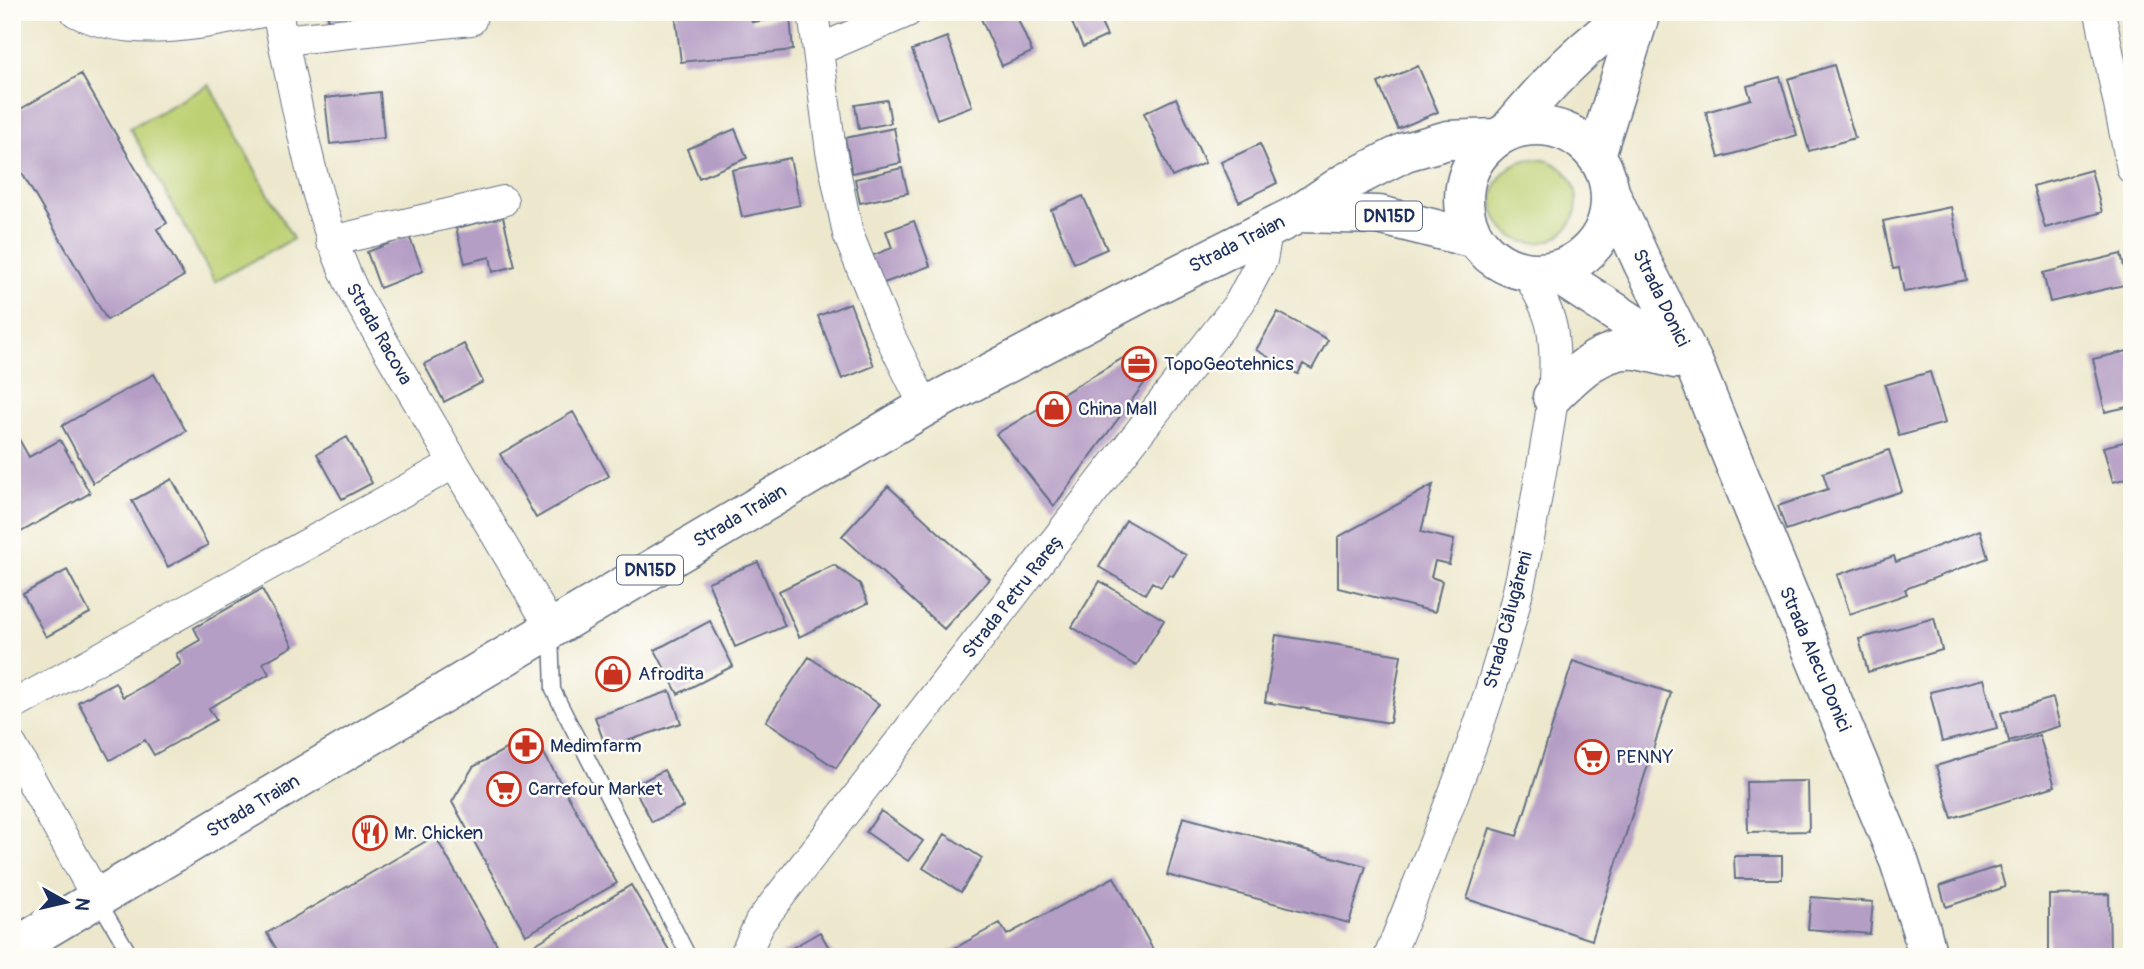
<svg xmlns="http://www.w3.org/2000/svg" width="2144" height="969" font-family="Pangolin,sans-serif">
<style>
.green{fill:#bdd073;stroke:#6c8068;stroke-width:2}
.building{fill:#b59ec5}
.lines{fill:none;stroke-linecap:round;stroke-linejoin:round}
.lane-casing{stroke:#647085;stroke-width:17}
.street-casing{stroke:#647085;stroke-width:32}
.secondary-casing{stroke:#647085;stroke-width:41}
.primary-casing{stroke:#647085;stroke-width:41}
.lane{stroke:#fff;stroke-width:14}
.street{stroke:#fff;stroke-width:30}
.secondary{stroke:#fff;stroke-width:38}
.primary{stroke:#fff;stroke-width:38}
.labels{text-anchor:middle;dominant-baseline:central;stroke-width:5;stroke-linejoin:round;paint-order:stroke}
.shield{fill:#fdfcf7;stroke:#5f6c8c;stroke-width:2}
.shield-label{font-size:18px;font-weight:bold;fill:#1b2f5e}
.street-label{font-size:19px;fill:#1b2f5e;stroke:#fdfcf7}
.poi-label{font-size:19px;fill:#1b2f5e;stroke:#fdfcf7;text-anchor:start}
</style>
<rect width="100%" height="100%" fill="#fdfcf7"/>
<filter id="ink" filterUnits="userSpaceOnUse"><feTurbulence type="fractalNoise" baseFrequency=".0143" numOctaves="2"/><feDisplacementMap in="SourceGraphic" scale="14" xChannelSelector="R" yChannelSelector="G"/><feConvolveMatrix kernelMatrix="1 2 1 2 8 2 1 2 1" color-interpolation-filters="sRGB"/></filter>
<filter id="wash" filterUnits="userSpaceOnUse"><feTurbulence type="fractalNoise" baseFrequency=".00686" numOctaves="4" result="noise"/><feDisplacementMap in="SourceGraphic" scale="28" xChannelSelector="R" yChannelSelector="G"/><feGaussianBlur stdDeviation="1.57" result="paint"/><feColorMatrix in="noise" values="0 0 0 0 0 0 0 0 0 0 0 0 0 0 0 0 0 1.4 0 .05"/><feComposite in="paint" operator="in"/></filter>
<g filter="url(#wash)">
<rect width="100%" height="100%" fill="#ede8cd"/>
<path class="green" d="M 209,85 L 293,239 L 215,282 L 130,128 Z
M1493 201a42 42 0 1 1 84 0a42 42 0 1 1-84 0Z"/>
<g id="blocks">
<path class="building" d="M 327,12 L 356,12 L 358,24 L 330,29 Z
M 675,12 L 751,12 L 752,22 L 790,17 L 793,50 L 681,62 Z
M 978,12 L 1015,12 L 1032,52 L 1002,66 Z
M 1067,12 L 1096,12 L 1107,36 L 1083,47 Z
M 947,37 L 972,106 L 937,119 L 912,50 Z
M 1834,65 L 1855,138 L 1809,151 L 1788,79 Z
M 1418,66 L 1438,112 L 1398,129 L 1378,83 Z
M 81,74 L 167,223 L 157,229 L 184,276 L 107,320 L 12,156 L 12,114 Z
M 1780,77 L 1797,135 L 1719,158 L 1706,112 L 1751,99 L 1747,86 Z
M 380,92 L 384,138 L 330,144 L 325,98 Z
M 1176,98 L 1205,163 L 1172,177 L 1144,113 Z
M 887,100 L 891,123 L 859,129 L 855,105 Z
M 894,128 L 901,163 L 852,173 L 845,138 Z
M 735,129 L 747,158 L 699,178 L 687,149 Z
M 1260,144 L 1277,183 L 1239,202 L 1221,162 Z
M 790,158 L 800,205 L 742,217 L 732,170 Z
M 902,168 L 908,193 L 860,203 L 855,179 Z
M 2091,170 L 2102,212 L 2045,228 L 2033,186 Z
M 1083,196 L 1107,249 L 1074,263 L 1051,210 Z
M 1951,207 L 1966,280 L 1904,292 L 1899,268 L 1893,269 L 1883,221 Z
M 503,217 L 515,266 L 493,272 L 490,257 L 465,263 L 456,228 Z
M 914,221 L 930,266 L 876,286 L 866,258 L 892,248 L 886,231 Z
M 409,236 L 423,271 L 380,288 L 367,252 Z
M 2121,254 L 2128,284 L 2050,302 L 2043,273 Z
M 850,303 L 874,366 L 842,379 L 818,316 Z
M 1278,312 L 1328,340 L 1312,369 L 1303,364 L 1298,374 L 1256,350 Z
M 464,344 L 483,382 L 444,402 L 424,364 Z
M 1143,350 L 1152,352 L 1156,358 L 1154,370 L 1054,506 L 996,434 L 1133,352 Z
M 2132,350 L 2132,406 L 2105,412 L 2093,359 Z
M 1930,372 L 1945,423 L 1899,436 L 1885,385 Z
M 154,374 L 186,431 L 93,483 L 62,426 Z
M 573,412 L 609,476 L 536,518 L 500,454 Z
M 12,427 L 29,457 L 60,440 L 90,493 L 12,537 Z
M 347,437 L 372,483 L 342,499 L 317,454 Z
M 2132,440 L 2132,477 L 2113,482 L 2103,447 Z
M 1889,450 L 1902,491 L 1786,530 L 1778,506 L 1828,489 L 1823,473 Z
M 172,479 L 208,545 L 168,567 L 132,501 Z
M 1433,485 L 1421,532 L 1454,540 L 1449,564 L 1435,561 L 1431,577 L 1442,581 L 1435,612 L 1338,588 L 1338,537 Z
M 888,486 L 990,579 L 944,629 L 842,536 Z
M 1126,520 L 1186,555 L 1173,576 L 1169,574 L 1161,587 L 1152,582 L 1145,594 L 1099,567 Z
M 1980,530 L 1988,558 L 1905,589 L 1907,594 L 1850,614 L 1837,575 L 1894,556 L 1896,562 Z
M 758,562 L 785,626 L 735,647 L 708,582 Z
M 834,565 L 860,584 L 868,603 L 799,637 L 779,591 Z
M 67,570 L 90,613 L 46,637 L 23,594 Z
M 1100,581 L 1164,620 L 1136,666 L 1072,627 Z
M 262,589 L 293,646 L 263,663 L 269,674 L 209,708 L 216,720 L 154,755 L 145,740 L 110,760 L 78,702 L 115,682 L 123,697 L 181,664 L 176,654 L 200,640 L 194,628 Z
M 1934,618 L 1942,650 L 1868,672 L 1859,639 Z
M 710,621 L 733,666 L 678,694 L 655,650 Z
M 1276,635 L 1401,655 L 1390,723 L 1265,702 Z
M 809,657 L 879,704 L 836,768 L 766,721 Z
M 1573,661 L 1671,693 L 1592,940 L 1467,899 L 1490,828 L 1517,836 Z
M 1984,679 L 1997,728 L 1942,742 L 1930,692 Z
M 670,691 L 681,723 L 606,748 L 595,717 Z
M 2053,698 L 2060,726 L 2009,741 L 2001,713 Z
M 533,734 L 617,883 L 526,935 L 452,802 L 473,767 Z
M 2039,735 L 2055,786 L 1952,818 L 1936,766 Z
M 664,770 L 683,807 L 652,822 L 633,786 Z
M 1808,781 L 1809,831 L 1748,832 L 1747,782 Z
M 881,811 L 923,841 L 908,861 L 866,832 Z
M 1183,817 L 1366,866 L 1349,923 L 1167,875 Z
M 945,834 L 982,858 L 961,892 L 923,868 Z
M 435,836 L 504,957 L 281,957 L 267,933 Z
M 1734,856 L 1782,856 L 1782,879 L 1735,879 Z
M 1999,866 L 2005,887 L 1946,907 L 1940,886 Z
M 1114,877 L 1157,957 L 939,957 L 1000,923 L 1007,935 Z
M 631,885 L 673,957 L 536,957 L 531,947 Z
M 2109,894 L 2110,957 L 2049,957 L 2049,895 Z
M 1811,897 L 1873,902 L 1870,934 L 1808,929 Z
M 820,932 L 834,957 L 776,957 Z"/>
</g>
</g>
<g filter="url(#ink)">
<use href="#blocks" fill-opacity="0" stroke="#647085" stroke-width="2"/>
<g class="lines">
<g class="lane-casing">
<path id="lane" d="M 551,633 L 553,690 L 689,957
M 98,900 L 128,951 L 127,957"/>
</g>
<g class="street-casing">
<path id="street" d="M 76,12 C 132,40 203,24 262,12
M 277,12 C 298,107 312,206 355,294 L 551,628
M 813,12 L 831,151 L 848,234 L 885,326 L 925,407
M 2100,12 L 2132,169
M 283,40 L 471,20
M 818,50 L 907,12
M 331,241 L 503,201
M 12,706 L 453,464
M 12,746 L 97,898
M 744,957 L 760,922 L 1240,302 L 1262,260 L 1268,228
M 1389,957 C 1434,842 1484,728 1514,608 C 1524,567 1532,525 1539,483 C 1547,436 1559,384 1553,336 C 1551,313 1538,292 1527,273"/>
</g>
<g class="secondary-casing">
<path id="secondary" d="M 1610,192 L 1643,264 L 1694,364 L 1731,455 L 1899,861 L 1921,929 L 1928,957
M 1552,271 L 1692,362
M 1552,397 C 1575,374 1602,346 1637,350 C 1649,352 1662,356 1675,359"/>
</g>
<g class="primary-casing">
<path id="primary" d="M1464 199a73 73 0 1 1 146 0a73 73 0 1 1-146 0Z
M 1508,131 C 1545,87 1585,43 1634,12
M 1596,155 L 1641,12
M 1300,213 L 1379,215 L 1475,239
M 12,949 L 925,407 L 1149,289 L 1300,213 L 1346,182 L 1405,152 L 1448,140 L 1497,138"/>
</g>
<use href="#lane" class="lane"/>
<use href="#street" class="street"/>
<use href="#secondary" class="secondary"/>
<use href="#primary" class="primary"/>
</g>
</g>
<defs>
<g id="office-ring" transform="scale(1.75)"><circle r="9.5" fill="#fdfcf7" stroke="#c8321e" stroke-width="1.5"/><path d="M-6-3h4V-5.5h4V-3h4V5H-6ZM-1-4.5V-3h2v-1.5ZM-6 0V1H6V0Z" fill="#c8321e"/></g>
<g id="shop-ring" transform="scale(1.75)"><circle r="9.5" fill="#fdfcf7" stroke="#c8321e" stroke-width="1.5"/><path d="M-5-2.5h2.3a2.7 3.5 0 0 1 5.4 0H5L5.5 6h-11ZM-1.5-2.5h3a1.5 2.3 0 0 0-3 0Z" fill="#c8321e"/></g>
<g id="pharmacy-ring" transform="scale(1.75)"><circle r="9.5" fill="#fdfcf7" stroke="#c8321e" stroke-width="1.5"/><path d="M-2-6h4v4h4v4h-4v4h-4v-4h-4v-4h4Z" fill="#c8321e"/></g>
<g id="supermarket-ring" transform="scale(1.75)"><circle r="9.5" fill="#fdfcf7" stroke="#c8321e" stroke-width="1.5"/><path d="M-6-5.5h2.5l.6 2H6L4.5 2H-2.5L-4.4-4H-6ZM-1.5 3.2a1.3 1.3 0 1 0 .1 0ZM3 3.2a1.3 1.3 0 1 0 .1 0Z" fill="#c8321e"/></g>
<g id="restaurant-ring" transform="scale(1.75)"><circle r="9.5" fill="#fdfcf7" stroke="#c8321e" stroke-width="1.5"/><path d="M-5-6h1v4h1v-4h1v4h1v-4h1v5L-1.5 .5V6h-2V.5L-5-1ZM5-6V6H3V1.5H1.5Q1.5-4 5-6Z" fill="#c8321e"/></g>
</defs>
<g fill-rule="evenodd">
<use href="#office-ring" x="1139" y="364"/>
<use href="#shop-ring" x="1054" y="409"/>
<use href="#shop-ring" x="613" y="674"/>
<use href="#pharmacy-ring" x="526" y="746"/>
<use href="#supermarket-ring" x="1592" y="757"/>
<use href="#supermarket-ring" x="504" y="789"/>
<use href="#restaurant-ring" x="370" y="833"/>
</g>
<g class="labels">
<g class="shield">
<rect x="1356" y="201.5" width="66" height="29" rx="5"/>
<rect x="617" y="555.5" width="66" height="29" rx="5"/>
</g>
<g class="shield-label">
<text x="1389" y="216">DN15D</text>
<text x="650" y="570">DN15D</text>
</g>
<g class="street-label">
<text transform="translate(1237 244) rotate(-27)">Strada Traian</text>
<text transform="translate(1661 298) rotate(64)">Strada Donici</text>
<text transform="translate(379 334) rotate(60)">Strada Racova</text>
<text transform="translate(740 516) rotate(-31)">Strada Traian</text>
<text transform="translate(1013 596) rotate(-52)">Strada Petru Rareș</text>
<text transform="translate(1508 620) rotate(-75)">Strada Călugăreni</text>
<text transform="translate(1815 659) rotate(67)">Strada Alecu Donici</text>
<text transform="translate(253 806) rotate(-31)">Strada Traian</text>
</g>
<g class="poi-label">
<text x="1164" y="364">TopoGeotehnics</text>
<text x="1078" y="409">China Mall</text>
<text x="638" y="674">Afrodita</text>
<text x="550" y="746">Medimfarm</text>
<text x="1616" y="757">PENNY</text>
<text x="528" y="789">Carrefour Market</text>
<text x="394" y="833">Mr. Chicken</text>
</g>
</g>
<rect width="2144" height="969" fill="none" stroke="#fdfcf7" stroke-width="42"/>
<g transform="translate(66 902) rotate(98)" stroke="#fdfcf7" stroke-width="5" paint-order="stroke">
<path d="M0-5L12 26L0 18L-12 26Z" fill="#1b2f5e"/>
<text y="-10" font-size="19" font-weight="bold" text-anchor="middle" fill="#1b2f5e">N</text>
</g>
</svg>
